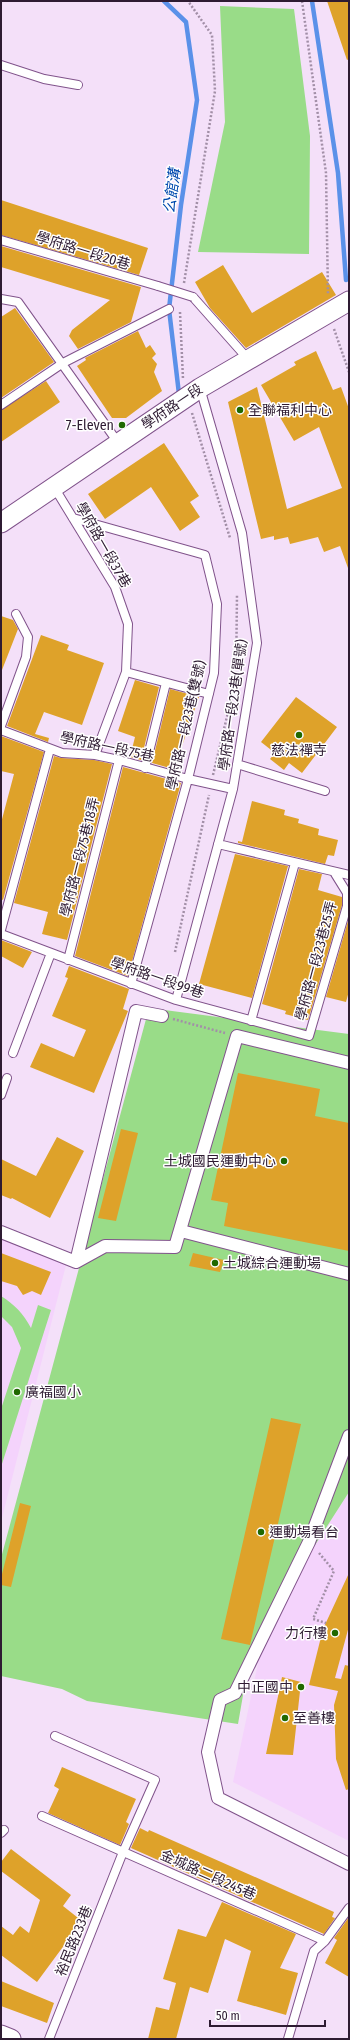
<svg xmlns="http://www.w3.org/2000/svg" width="350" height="2040" font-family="'Fira Sans Condensed','Noto Sans TC',sans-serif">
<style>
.built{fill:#f4d3fc}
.green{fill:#99dc88}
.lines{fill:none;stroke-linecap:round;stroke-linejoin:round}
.stream{stroke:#5a91e9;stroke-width:4.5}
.building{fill:#dea22a}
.service-casing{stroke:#80538b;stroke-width:10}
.pedestrian-casing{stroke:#80538b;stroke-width:14}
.tertiary-casing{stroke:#80538b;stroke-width:21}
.path{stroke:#a28fa7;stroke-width:2.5;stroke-dasharray:2 2;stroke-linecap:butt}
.service{stroke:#fff;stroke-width:8}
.pedestrian{stroke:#fff;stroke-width:12}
.tertiary{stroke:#fff;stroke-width:19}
.service-bridge-casing{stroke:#80538b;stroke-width:10;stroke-linecap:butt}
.service-bridge{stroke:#fff;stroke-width:8}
.poi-dot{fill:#206800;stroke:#fff;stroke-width:1.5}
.labels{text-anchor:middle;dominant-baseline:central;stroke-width:3;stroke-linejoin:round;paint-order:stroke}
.street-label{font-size:14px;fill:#2e1b32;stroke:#fff}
.poi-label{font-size:14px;fill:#2e1b32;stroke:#fff;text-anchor:start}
.water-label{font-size:15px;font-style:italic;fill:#0049ae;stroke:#fff}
</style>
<rect width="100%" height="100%" fill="#f4e0f9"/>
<path class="built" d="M 1,1236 L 67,1261 L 1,1522 Z
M 349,1492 L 349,1841 L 233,1782 L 261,1649 L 308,1556 Z"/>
<path class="green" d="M 220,6 L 294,9 L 310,136 L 309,254 L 198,252 L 225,122 Z
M 149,1008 L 349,1034 L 349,1492 L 308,1556 L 246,1678 L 238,1724 L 87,1701 L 62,1689 L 1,1676 L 1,1558 Z
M 1,1296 C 15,1305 23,1313 31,1328 L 38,1305 L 51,1310 L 1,1467 L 1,1409 L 21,1348 L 12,1327 L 1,1316 Z"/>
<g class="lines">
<path class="stream" d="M 164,1 L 186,22 L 197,100 L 181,205 L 169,309 L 179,394
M 312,1 L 338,173 L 346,280"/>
</g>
<path class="building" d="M 327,1 L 349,1 L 349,59 L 347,60 Z
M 1,200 L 148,248 L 139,275 L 1,235 Z
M 1,246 L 141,287 L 131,322 L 78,349 L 69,336 L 72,330 L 110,300 L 1,267 Z
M 223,265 L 252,313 L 322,272 L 336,295 L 246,348 L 210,308 L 195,282 Z
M 15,308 L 54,362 L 1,398 L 1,317 Z
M 138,331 L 146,348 L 150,345 L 156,354 L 152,358 L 157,364 L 154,372 L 162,391 L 126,418 L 112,418 L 77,366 L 86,360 L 85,358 Z
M 316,351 L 333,390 L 341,387 L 349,409 L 348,568 L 340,546 L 324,552 L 318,537 L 290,544 L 288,537 L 274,540 L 274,536 L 261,539 L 228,402 L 257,387 L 287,509 L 342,488 L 319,427 L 294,441 L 261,385 L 296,365 L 294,362 Z
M 46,381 L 60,402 L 1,442 L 1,410 Z
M 164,443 L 199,496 L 190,502 L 200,517 L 180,531 L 151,487 L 105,519 L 88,494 Z
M 1,616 L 13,620 L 18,629 L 2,670 Z
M 41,635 L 69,645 L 67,650 L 104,663 L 82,725 L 44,712 L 35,734 L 49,738 L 48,742 L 7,726 Z
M 135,680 L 159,687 L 141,760 L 130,757 L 135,737 L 118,731 Z
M 170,689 L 199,697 L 174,769 L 184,772 L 152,763 Z
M 296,697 L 337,727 L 302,773 L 289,763 L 284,770 L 270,759 L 275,753 L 261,742 Z
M 1,736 L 44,752 L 3,900 L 1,899 L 1,823 L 14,774 L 1,771 Z
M 54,756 L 61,758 L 94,760 L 112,764 L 67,940 L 42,934 L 48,912 L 14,903 Z
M 123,767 L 181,783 L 128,976 L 75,956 Z
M 252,801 L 285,810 L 284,815 L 299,819 L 298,823 L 319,829 L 318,835 L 338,840 L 334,856 L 328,855 L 325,864 L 238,843 L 238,841 L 242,842 Z
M 235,854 L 288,866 L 252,998 L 199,984 Z
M 299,869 L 322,874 L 318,890 L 342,897 L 342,905 L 308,1020 L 285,1014 L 286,1011 L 262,1004 Z
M 348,921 L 349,991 L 346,1002 L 326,997 Z
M 1,940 L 32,952 L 23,968 L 1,956 Z
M 69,966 L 129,989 L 123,1009 L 128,1011 L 94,1093 L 30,1067 L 41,1043 L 74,1057 L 86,1030 L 52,1016 L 68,978 L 65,977 Z
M 238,1073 L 320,1089 L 315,1116 L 349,1123 L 349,1251 L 224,1226 L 228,1203 L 211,1200 Z
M 121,1129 L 138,1133 L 116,1221 L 98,1218 Z
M 57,1137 L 84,1151 L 50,1218 L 12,1198 L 11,1199 L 1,1195 L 1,1159 L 36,1176 Z
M 1,1253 L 51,1272 L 41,1295 L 32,1291 L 23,1295 L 17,1286 L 1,1281 Z
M 193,1253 L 224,1260 L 220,1272 L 189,1266 Z
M 271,1418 L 301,1424 L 250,1645 L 221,1639 Z
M 20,1503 L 31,1506 L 11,1587 L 1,1585 L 1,1578 Z
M 349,1573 L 349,1626 L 335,1678 L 341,1679 L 345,1665 L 349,1666 L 349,1789 L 346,1790 L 336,1759 L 334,1705 L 338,1691 L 309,1685 L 323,1629 Z
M 282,1677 L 301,1682 L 293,1755 L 266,1754 Z
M 62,1767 L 136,1799 L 126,1822 L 129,1824 L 120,1845 L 48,1813 L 59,1789 L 54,1786 Z
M 140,1828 L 148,1832 L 149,1830 L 334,1912 L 332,1917 L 335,1918 L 324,1934 L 131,1848 Z
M 11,1849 L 71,1895 L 63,1906 L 82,1921 L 37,1982 L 1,1955 L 1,1926 L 13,1935 L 20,1926 L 29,1933 L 40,1900 L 1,1871 L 1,1862 Z
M 222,1902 L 296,1934 L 280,1968 L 298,1973 L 286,2015 L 237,2001 L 251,1951 L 225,1939 L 208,1993 L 190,1987 L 176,2039 L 148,2039 L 156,2007 L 169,2010 L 176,1983 L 163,1979 L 178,1929 L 206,1937 Z
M 349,1917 L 349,1977 L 325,1963 L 337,1940 L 334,1938 Z
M 1,1981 L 54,2003 L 47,2023 L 1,2006 Z"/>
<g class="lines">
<g class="service-casing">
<path id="service" d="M 1,65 L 44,79 L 78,85
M 1,240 L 158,286
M 193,297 L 248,359
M 1,299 L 18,302 L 119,444
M 1,405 L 63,363 L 169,309
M 54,487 L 115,587 L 128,624 L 126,672 L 95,755
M 73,518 L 205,555 L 217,604 L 214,673 L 188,779 L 131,984
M 126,672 L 209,694
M 1,726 L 26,657 L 28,637 L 16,614
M 1,730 L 62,753 L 95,755 L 119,760 L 188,779 L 233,789
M 237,764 L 325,791
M 145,768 L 166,683
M 218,844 L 349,875
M 1,930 L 50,749
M 1,934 L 176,1000 L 309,1036 L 347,906 L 347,893 L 334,872
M 68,960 L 119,760
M 176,1000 L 233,789 L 257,643 L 242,533 L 200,388
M 251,1021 L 295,863
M 13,1053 L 51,953
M 1,1095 L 7,1078
M 42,1816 L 325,1941 L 349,1908
M 1,1833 L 4,1830
M 49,2039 L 123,1852 L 155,1780 L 55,1736
M 288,2039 L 314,1951 L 325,1941"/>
</g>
<g class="pedestrian-casing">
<path id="pedestrian" d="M 181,1231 L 349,1274
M 1,1232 L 76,1262
M 76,1262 L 105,1246 L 175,1247 L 237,1036 L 349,1063
M 76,1262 L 136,1011 L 162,1016
M 349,1436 L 309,1542 L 235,1693 L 220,1700 L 208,1752 L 218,1798 L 349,1864"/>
</g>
<g class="tertiary-casing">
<path id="tertiary" d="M 1,523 L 200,388 L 349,301
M 1,2035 L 11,2039"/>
</g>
<path class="path" d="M 302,1 L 326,173 L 328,295
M 184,283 L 215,91 L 212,35 L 188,1
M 180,312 L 183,379
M 334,329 L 349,372
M 192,413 L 230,538
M 213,775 L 236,679 L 237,594
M 175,952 L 209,795
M 173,1019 L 225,1033
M 319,1553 L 334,1571 L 313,1619 L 326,1623
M 348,1629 L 349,1629"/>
<use href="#service" class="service"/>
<use href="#pedestrian" class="pedestrian"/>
<use href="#tertiary" class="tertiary"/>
<g class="service-bridge-casing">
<path id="service-bridge" d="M 158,286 L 193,297"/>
</g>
<use href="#service-bridge" class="service-bridge"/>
</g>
<g class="poi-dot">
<circle cx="240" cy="410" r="4"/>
<circle cx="122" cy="425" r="4"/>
<circle cx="299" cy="735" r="4"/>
<circle cx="284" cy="1161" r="4"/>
<circle cx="215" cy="1263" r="4"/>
<circle cx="17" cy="1392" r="4"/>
<circle cx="261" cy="1532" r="4"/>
<circle cx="335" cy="1633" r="4"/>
<circle cx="301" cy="1687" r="4"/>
<circle cx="285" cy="1718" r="4"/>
</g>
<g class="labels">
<g class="street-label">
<text transform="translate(83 251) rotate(17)">學府路一段20巷</text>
<text transform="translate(172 407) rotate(-34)">學府路一段</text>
<text transform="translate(103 545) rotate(60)">學府路一段37巷</text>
<text transform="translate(233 705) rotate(-82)">學府路一段23巷(單號)</text>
<text transform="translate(186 725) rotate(-77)">學府路一段23巷(雙號)</text>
<text transform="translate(107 747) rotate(12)">學府路一段75巷</text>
<text transform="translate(80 857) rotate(-76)">學府路一段75巷18弄</text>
<text transform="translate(316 961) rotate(-75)">學府路一段23巷25弄</text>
<text transform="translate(157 978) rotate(19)">學府路一段99巷</text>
<text transform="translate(208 1875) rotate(24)">金城路二段245巷</text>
<text transform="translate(74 1941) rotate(-68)">裕民路233巷</text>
</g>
<g class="poi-label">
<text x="248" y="410">全聯福利中心</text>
<text x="114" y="425" text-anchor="end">7-Eleven</text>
<text x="299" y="750" text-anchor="middle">慈法禪寺</text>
<text x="276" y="1161" text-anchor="end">土城國民運動中心</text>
<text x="223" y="1263">土城綜合運動場</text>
<text x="25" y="1392">廣福國小</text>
<text x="269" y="1532">運動場看台</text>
<text x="327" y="1633" text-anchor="end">力行樓</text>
<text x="293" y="1687" text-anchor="end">中正國中</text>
<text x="293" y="1718">至善樓</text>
</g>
<g class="water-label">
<text transform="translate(172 191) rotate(-82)">公館溝</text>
</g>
</g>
<rect width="350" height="2040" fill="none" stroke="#2e1b32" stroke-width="4"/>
<path d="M210 2020v6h115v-6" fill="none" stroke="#2e1b32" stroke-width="2"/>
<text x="216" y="2020" font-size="12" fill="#2e1b32" stroke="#ffffff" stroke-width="3" paint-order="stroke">50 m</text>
</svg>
